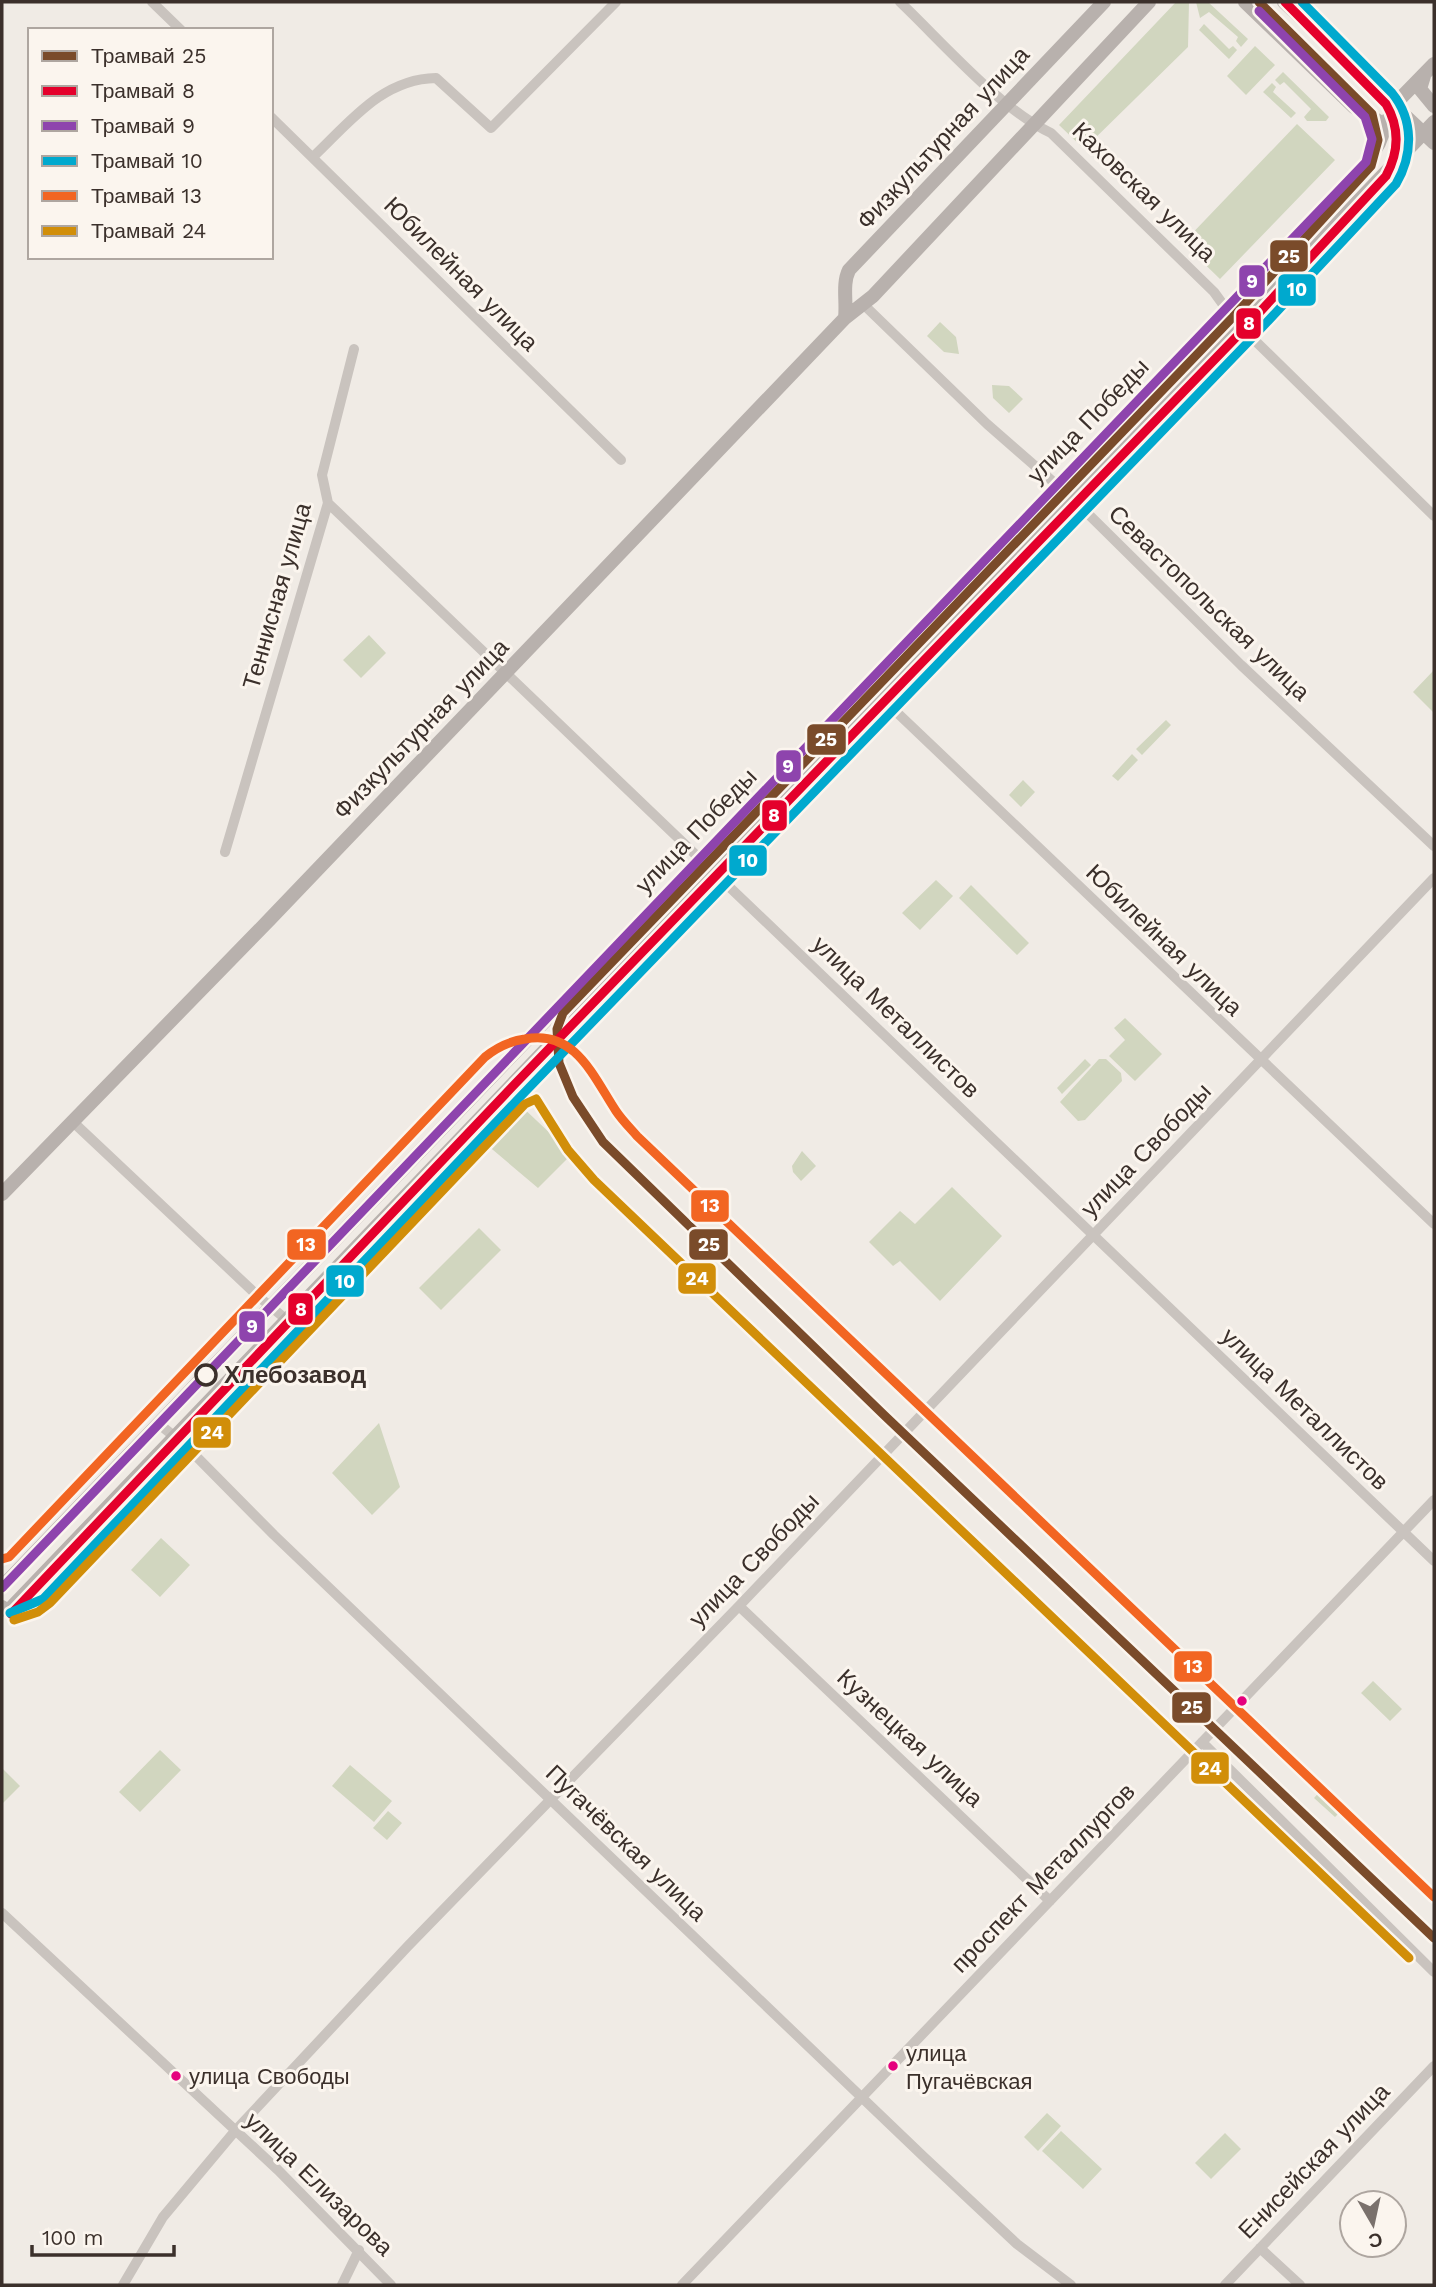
<svg xmlns="http://www.w3.org/2000/svg" width="1436" height="2287" font-family="'Work Sans',sans-serif">
<style>
.green{fill:#d1d6bf}
.lines{fill:none;stroke-linecap:round;stroke-linejoin:round}
.minor{stroke:#c9c3be;stroke-width:10}
.major{stroke:#b8b1ad;stroke-width:14}
.tram-1-casing{stroke:#fbf5ee;stroke-width:14}
.tram-2-casing{stroke:#fbf5ee;stroke-width:14}
.tram-3-casing{stroke:#fbf5ee;stroke-width:14}
.tram-4-casing{stroke:#fbf5ee;stroke-width:14}
.tram-5-casing{stroke:#fbf5ee;stroke-width:14}
.tram-6-casing{stroke:#fbf5ee;stroke-width:14}
.tram-1{stroke:#7a4b2a;stroke-width:9}
.tram-2{stroke:#e4002b;stroke-width:9}
.tram-3{stroke:#8e44ad;stroke-width:9}
.tram-4{stroke:#00a9ce;stroke-width:9}
.tram-5{stroke:#f26522;stroke-width:9}
.tram-6{stroke:#d18e09;stroke-width:9}
.stop-dot{fill:#fbf5ee;stroke:#3b302b;stroke-width:3.5}
.bus-dot{fill:#e5007d;stroke:#fbf5ee;stroke-width:2.5}
.labels{text-anchor:middle;dominant-baseline:central;stroke-width:6;stroke-linejoin:round;paint-order:stroke}
.bus-label{font-size:22px;fill:#3b302b;stroke:#fbf5ee;text-anchor:start}
.street-label{font-size:24px;fill:#3b302b;stroke:#fbf5ee}
.stop-label{font-size:24px;font-weight:bold;fill:#3b302b;stroke:#fbf5ee;text-anchor:start}
.line-badge{stroke:#fbf5ee;stroke-width:2.5}
.badge-label{font-size:19px;text-anchor:middle;font-weight:bold;fill:#fff}
</style>
<rect width="100%" height="100%" fill="#f0ebe5"/>
<path class="green" d="M 1176,2 L 1189,2 L 1188,47 L 1084,149 L 1059,125 Z
M 1196,2 L 1208,2 L 1248,39 L 1241,47 L 1236,41 L 1238,37 L 1209,12 L 1200,18 Z
M 1204,24 L 1229,49 L 1233,46 L 1237,50 L 1229,59 L 1199,30 Z
M 1255,46 L 1275,65 L 1246,95 L 1227,76 Z
M 1283,72 L 1329,117 L 1326,121 L 1307,121 L 1304,117 L 1311,109 L 1284,82 L 1280,85 L 1275,80 Z
M 1272,83 L 1276,87 L 1273,92 L 1296,113 L 1291,118 L 1263,92 Z
M 1297,124 L 1335,160 L 1220,279 L 1183,243 Z
M 940,322 L 956,337 L 959,354 L 944,352 L 927,336 Z
M 992,385 L 1009,386 L 1023,399 L 1009,413 L 993,398 Z
M 369,635 L 386,653 L 361,678 L 343,660 Z
M 1434,670 L 1434,713 L 1413,692 Z
M 1166,720 L 1171,725 L 1142,755 L 1136,749 Z
M 1132,754 L 1138,760 L 1118,781 L 1112,776 Z
M 1023,780 L 1035,792 L 1021,807 L 1009,795 Z
M 936,880 L 953,896 L 920,930 L 902,913 Z
M 971,885 L 1029,943 L 1017,955 L 959,898 Z
M 1125,1018 L 1162,1054 L 1135,1081 L 1109,1056 L 1125,1040 L 1114,1028 Z
M 1085,1059 L 1091,1065 L 1062,1094 L 1057,1088 Z
M 1099,1059 L 1106,1059 L 1121,1073 L 1122,1081 L 1085,1120 L 1078,1121 L 1060,1102 Z
M 518,1103 L 572,1154 L 538,1188 L 480,1139 Z
M 802,1151 L 816,1166 L 801,1181 L 793,1172 L 792,1166 Z
M 952,1187 L 1002,1236 L 940,1301 L 900,1261 L 893,1266 L 869,1242 L 900,1211 L 915,1224 Z
M 479,1228 L 501,1250 L 441,1310 L 419,1288 Z
M 379,1423 L 400,1487 L 372,1515 L 332,1473 Z
M 161,1538 L 190,1565 L 160,1597 L 131,1570 Z
M 1373,1681 L 1402,1709 L 1390,1721 L 1361,1693 Z
M 160,1750 L 181,1770 L 140,1812 L 119,1792 Z
M 350,1765 L 392,1801 L 374,1822 L 332,1786 Z
M 2,1768 L 20,1786 L 2,1804 Z
M 1325,1786 L 1346,1806 L 1335,1817 L 1314,1798 Z
M 388,1811 L 402,1823 L 387,1840 L 373,1828 Z
M 1047,2113 L 1061,2126 L 1038,2151 L 1024,2137 Z
M 1061,2131 L 1102,2169 L 1083,2189 L 1042,2151 Z
M 1225,2133 L 1241,2149 L 1211,2179 L 1195,2163 Z"/>
<g class="lines">
<path class="minor" d="M 152,2 L 181,30
M 900,2 C 941,41 1002,111 1051,133 L 1214,292 L 1227,310
M 271,117 L 621,460
M 313,157 C 350,122 382,79 436,78 L 491,128 L 616,2
M 863,304 L 987,424 L 1073,499 L 1241,665 L 1434,846
M 1239,325 L 1434,516
M 328,503 L 1434,1561
M 867,684 L 1434,1224
M 225,852 L 328,503 L 322,475 L 354,349
M 72,1121 L 259,1297 L 287,1320
M 159,1424 L 186,1446 L 274,1535 L 924,2157 L 1017,2244 L 1071,2285
M 739,1606 L 1050,1901
M 1202,1742 L 1434,1972
M 2,1913 L 278,2170 L 391,2285
M 1260,2248 L 1300,2285
M 123,2285 L 163,2217 L 235,2131 L 408,1946 L 739,1606 L 1434,878
M 342,2285 L 359,2250
M 682,2285 L 1434,1500
M 1225,2285 L 1434,2066"/>
<path class="major" d="M 1245,2 L 1354,107 L 1387,126 L 1423,133
M 1284,2 L 1434,143
M 1424,76 L 1420,89 L 1434,106
M 845,318 C 847,302 842,284 849,270 L 1104,2
M 2,1194 L 270,919 L 845,318 L 873,296 L 1149,2
M 2,1587 L 1365,166 L 1379,143 L 1394,105 L 1434,64
M 2,1607 L 8,1611 L 1434,122"/>
<g class="tram-1-casing">
<path id="tram-1" d="M 1259,2 L 1372,114 L 1378,140 L 1371,166 L 1233,317 L 563,1013 L 557,1029 L 559,1063 L 573,1097 L 603,1142 L 884,1415 L 1434,1938"/>
</g>
<g class="tram-2-casing">
<path id="tram-2" d="M 11,1614 L 512,1087 L 1244,329 L 1386,176 C 1399,152 1400,128 1386,104 L 1285,2"/>
</g>
<g class="tram-3-casing">
<path id="tram-3" d="M 2,1588 L 1366,162 L 1372,139 L 1365,117 L 1259,11"/>
</g>
<g class="tram-4-casing">
<path id="tram-4" d="M 10,1613 L 43,1599 L 521,1096 L 1253,337 L 1396,184 C 1413,155 1414,120 1392,93 L 1302,2"/>
</g>
<g class="tram-5-casing">
<path id="tram-5" d="M 2,1559 L 9,1557 L 485,1057 C 496,1048 511,1041 525,1039 C 575,1029 593,1076 616,1111 C 622,1120 630,1128 637,1136 L 1434,1897"/>
</g>
<g class="tram-6-casing">
<path id="tram-6" d="M 14,1620 L 38,1612 L 50,1603 L 525,1104 L 536,1099 L 568,1150 L 594,1180 L 1409,1958"/>
</g>
<use href="#tram-1" class="tram-1"/>
<use href="#tram-2" class="tram-2"/>
<use href="#tram-3" class="tram-3"/>
<use href="#tram-4" class="tram-4"/>
<use href="#tram-5" class="tram-5"/>
<use href="#tram-6" class="tram-6"/>
</g>
<circle class="stop-dot" cx="206" cy="1375" r="10"/>
<g class="bus-dot">
<circle cx="1242" cy="1701" r="6"/>
<circle cx="893" cy="2066" r="6"/>
<circle cx="176" cy="2076" r="6"/>
</g>
<g class="labels">
<g class="bus-label">
<text x="906" y="2053">улица<tspan x="906" dy="28">Пугачёвская</tspan></text>
<text x="189" y="2076">улица Свободы</text>
</g>
<g class="street-label">
<text transform="translate(943 138) rotate(-47)">Физкультурная улица</text>
<text transform="translate(1144 192) rotate(44)">Каховская улица</text>
<text transform="translate(461 274) rotate(45)">Юбилейная улица</text>
<text transform="translate(1088 421) rotate(-46)">улица Победы</text>
<text transform="translate(277 596) rotate(-74)">Теннисная улица</text>
<text transform="translate(1209 603) rotate(44)">Севастопольская улица</text>
<text transform="translate(421 729) rotate(-46)">Физкультурная улица</text>
<text transform="translate(696 831) rotate(-46)">улица Победы</text>
<text transform="translate(1164 940) rotate(44)">Юбилейная улица</text>
<text transform="translate(896 1017) rotate(44)">улица Металлистов</text>
<text transform="translate(1146 1150) rotate(-46)">улица Свободы</text>
<text transform="translate(1305 1409) rotate(44)">улица Металлистов</text>
<text transform="translate(754 1560) rotate(-46)">улица Свободы</text>
<text transform="translate(910 1738) rotate(43)">Кузнецкая улица</text>
<text transform="translate(626 1843) rotate(44)">Пугачёвская улица</text>
<text transform="translate(1043 1878) rotate(-46)">проспект Металлургов</text>
<text transform="translate(1314 2161) rotate(-46)">Енисейская улица</text>
<text transform="translate(319 2184) rotate(44)">улица Елизарова</text>
</g>
<g class="stop-label">
<text x="224" y="1375">Хлебозавод</text>
</g>
</g>
<g class="line-badge">
<rect x="1269" y="239" width="40" height="34" rx="7" fill="#7a4b2a"/>
<rect x="1238" y="264" width="28" height="34" rx="7" fill="#8e44ad"/>
<rect x="1277" y="273" width="40" height="34" rx="7" fill="#00a9ce"/>
<rect x="1235" y="307" width="27" height="33" rx="7" fill="#e4002b"/>
<rect x="806" y="723" width="41" height="33" rx="7" fill="#7a4b2a"/>
<rect x="775" y="749" width="27" height="34" rx="7" fill="#8e44ad"/>
<rect x="761" y="799" width="27" height="33" rx="7" fill="#e4002b"/>
<rect x="728" y="844" width="40" height="33" rx="7" fill="#00a9ce"/>
<rect x="690" y="1189" width="40" height="34" rx="7" fill="#f26522"/>
<rect x="286" y="1228" width="41" height="33" rx="7" fill="#f26522"/>
<rect x="688" y="1228" width="41" height="33" rx="7" fill="#7a4b2a"/>
<rect x="677" y="1262" width="40" height="33" rx="7" fill="#d18e09"/>
<rect x="325" y="1264" width="40" height="34" rx="7" fill="#00a9ce"/>
<rect x="287" y="1292" width="27" height="34" rx="7" fill="#e4002b"/>
<rect x="238" y="1310" width="28" height="33" rx="7" fill="#8e44ad"/>
<rect x="192" y="1416" width="40" height="33" rx="7" fill="#d18e09"/>
<rect x="1173" y="1650" width="40" height="33" rx="7" fill="#f26522"/>
<rect x="1171" y="1691" width="41" height="33" rx="7" fill="#7a4b2a"/>
<rect x="1190" y="1751" width="40" height="34" rx="7" fill="#d18e09"/>
</g>
<g class="badge-label">
<text x="1289" y="263">25</text>
<text x="1252" y="288">9</text>
<text x="1297" y="296">10</text>
<text x="1249" y="330">8</text>
<text x="826" y="746">25</text>
<text x="788" y="773">9</text>
<text x="774" y="822">8</text>
<text x="748" y="867">10</text>
<text x="710" y="1212">13</text>
<text x="306" y="1251">13</text>
<text x="709" y="1251">25</text>
<text x="697" y="1285">24</text>
<text x="345" y="1288">10</text>
<text x="301" y="1316">8</text>
<text x="252" y="1333">9</text>
<text x="212" y="1439">24</text>
<text x="1193" y="1673">13</text>
<text x="1192" y="1714">25</text>
<text x="1210" y="1775">24</text>
</g>
<rect width="1436" height="2287" fill="none" stroke="#3b302b" stroke-width="7"/>
<rect x="28" y="28" width="245" height="231" fill="#fbf5ee" stroke="#aea6a0" stroke-width="2"/>
<rect x="42" y="51" width="35" height="10" fill="#7a4b2a" stroke="#aea6a0" stroke-width="2"/>
<text x="91" y="63" font-size="21" fill="#3b302b">Трамвай 25</text>
<rect x="42" y="86" width="35" height="10" fill="#e4002b" stroke="#aea6a0" stroke-width="2"/>
<text x="91" y="98" font-size="21" fill="#3b302b">Трамвай 8</text>
<rect x="42" y="121" width="35" height="10" fill="#8e44ad" stroke="#aea6a0" stroke-width="2"/>
<text x="91" y="133" font-size="21" fill="#3b302b">Трамвай 9</text>
<rect x="42" y="156" width="35" height="10" fill="#00a9ce" stroke="#aea6a0" stroke-width="2"/>
<text x="91" y="168" font-size="21" fill="#3b302b">Трамвай 10</text>
<rect x="42" y="191" width="35" height="10" fill="#f26522" stroke="#aea6a0" stroke-width="2"/>
<text x="91" y="203" font-size="21" fill="#3b302b">Трамвай 13</text>
<rect x="42" y="226" width="35" height="10" fill="#d18e09" stroke="#aea6a0" stroke-width="2"/>
<text x="91" y="238" font-size="21" fill="#3b302b">Трамвай 24</text>
<g transform="translate(1373 2224) rotate(171)"><circle r="33" fill="#fbf5ee" stroke="#aea6a0" stroke-width="2"/>
<path d="M0-5L12 26L0 18L-12 26Z" fill="#7a716c"/>
<text y="-10" font-size="19" font-weight="bold" text-anchor="middle" fill="#3b302b">С</text>
</g>
<path d="M32 2245v10h142v-10" fill="none" stroke="#3b302b" stroke-width="3.5"/>
<text x="42" y="2245" font-size="21" fill="#3b302b" stroke="#fbf5ee" stroke-width="5" paint-order="stroke">100 m</text>
</svg>
